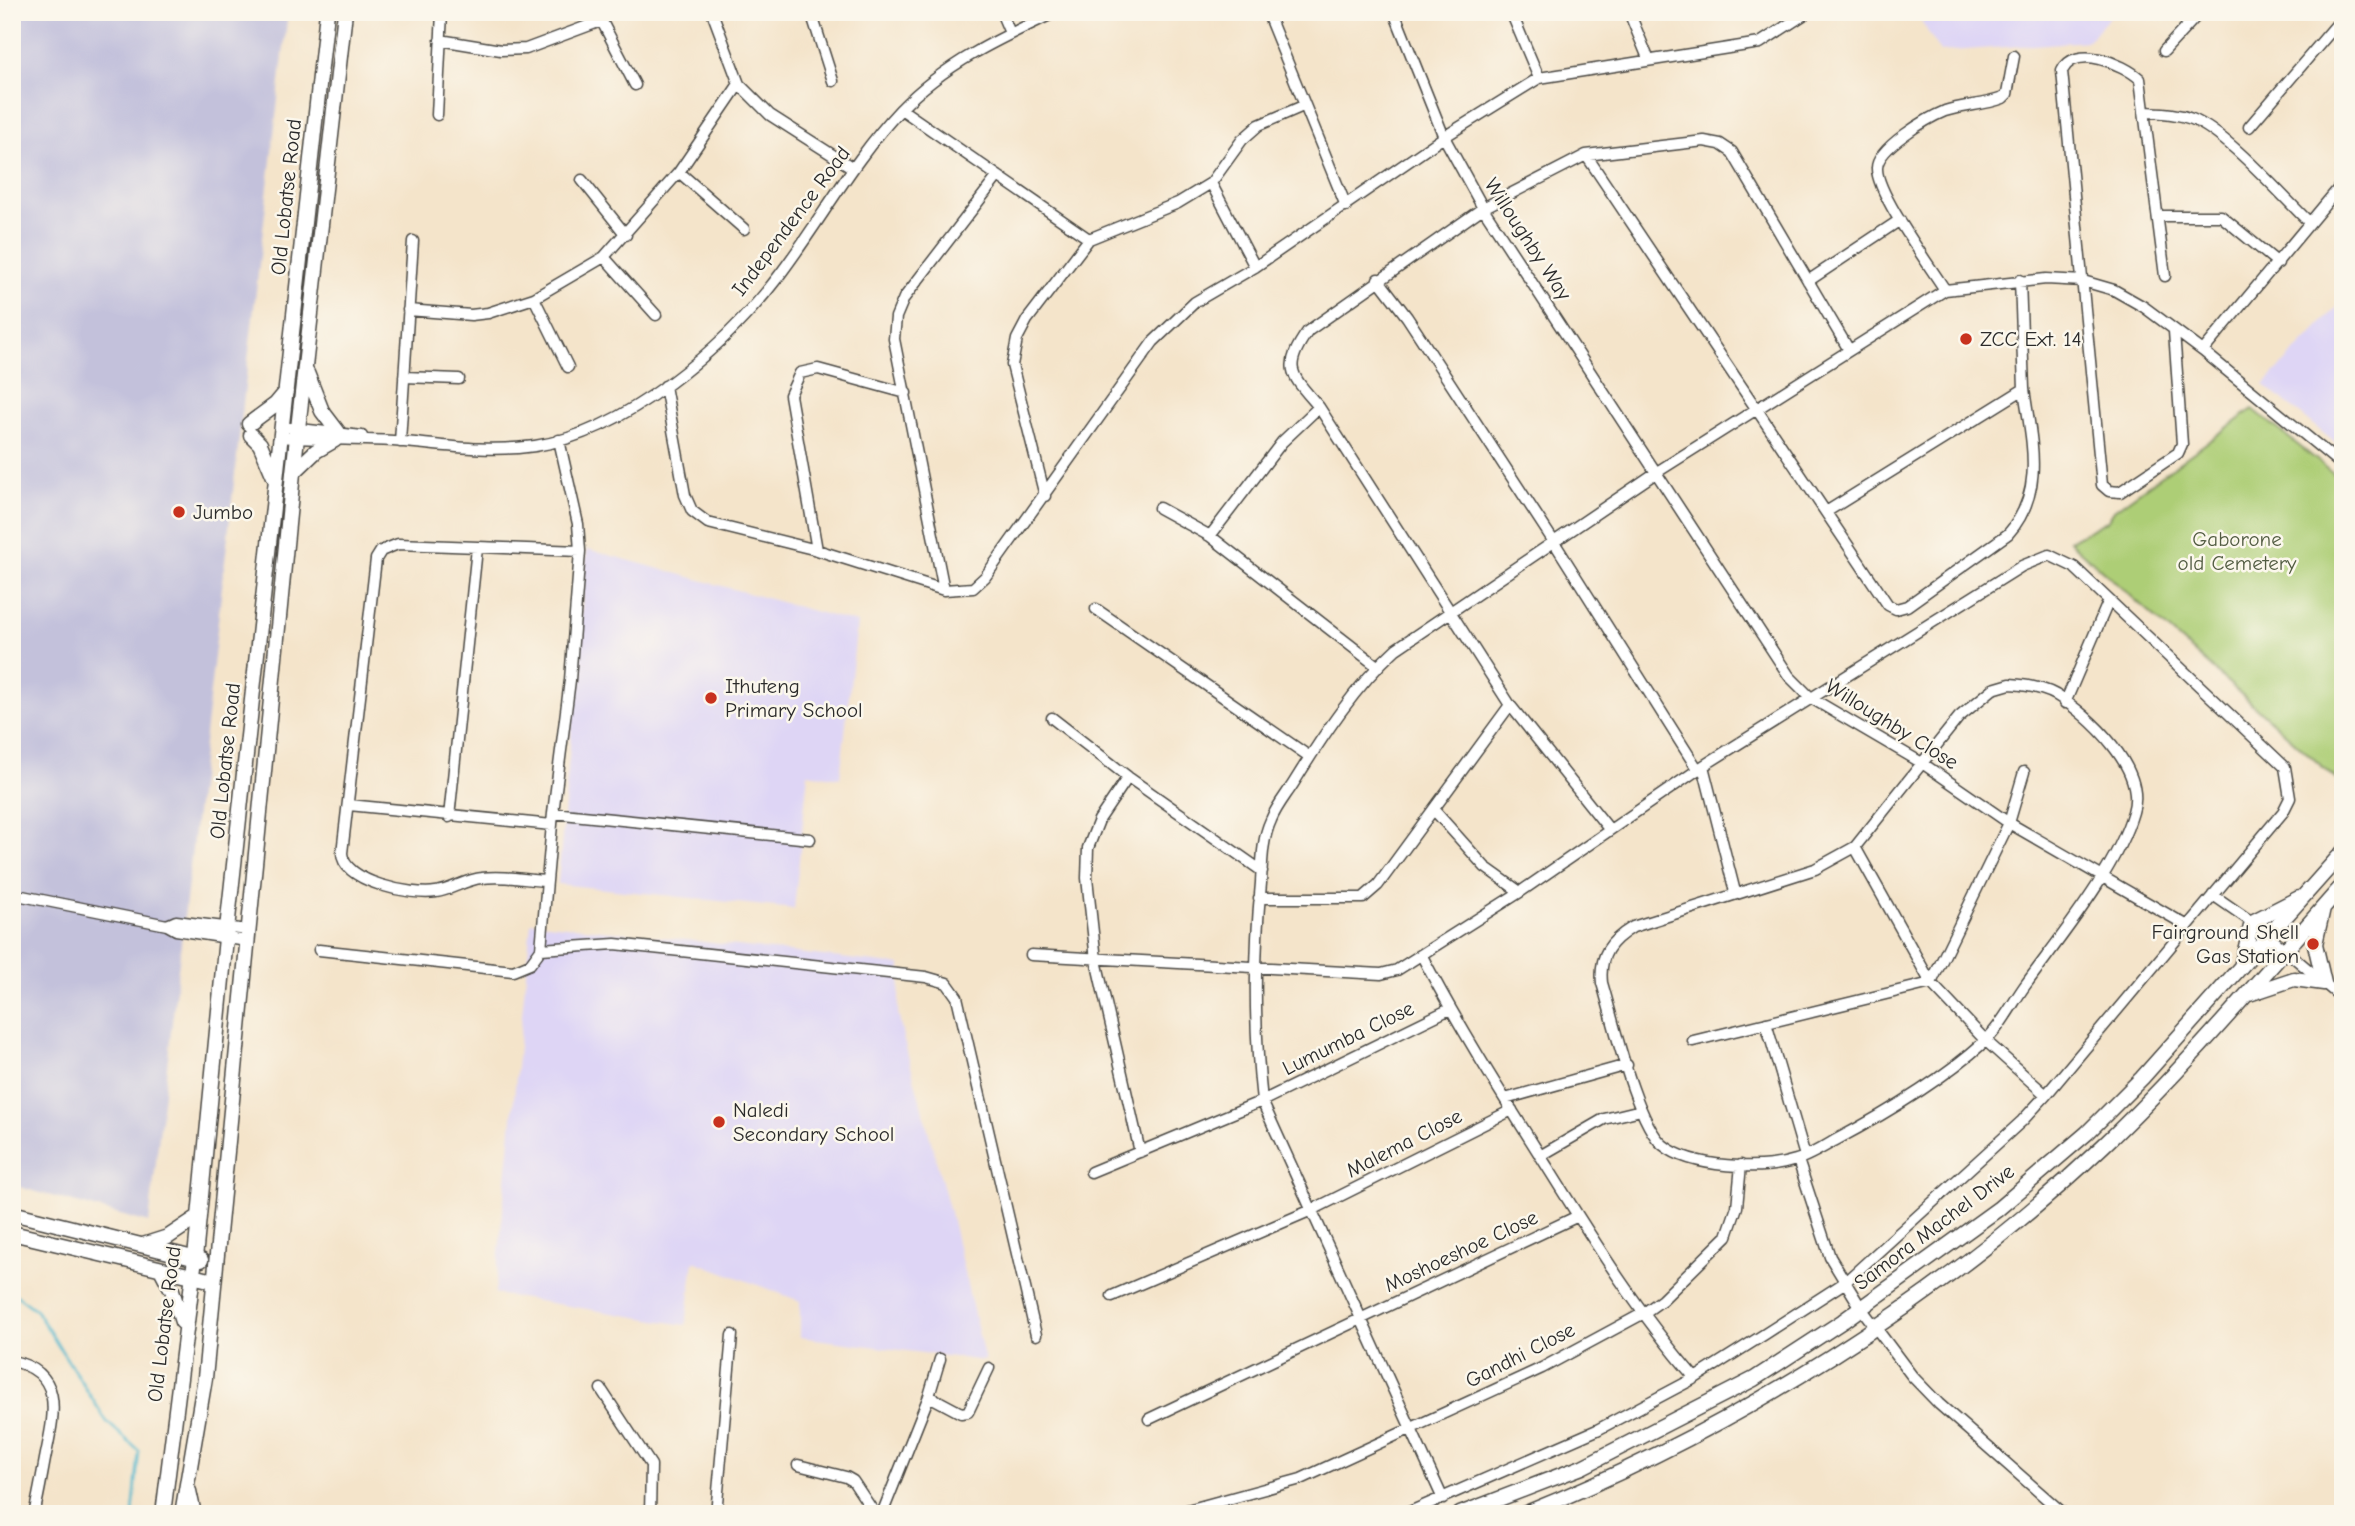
<svg xmlns="http://www.w3.org/2000/svg" width="2355" height="1526" font-family="'Comic Neue',sans-serif">
<style>
.built{fill:#ded5f5}
.industrial{fill:#c3c1db}
.green{fill:#adce76;stroke:#6c7c50;stroke-width:2}
.lines{fill:none;stroke-linecap:round;stroke-linejoin:round}
.stream{stroke:#4fb7cd;stroke-width:2.5}
.minor-casing{stroke:#494743;stroke-width:13}
.major-casing{stroke:#494743;stroke-width:17}
.minor{stroke:#fff;stroke-width:10}
.major{stroke:#fff;stroke-width:14}
.poi-dot{fill:#c8321e;stroke:#fbf7ec;stroke-width:2.5}
.labels{text-anchor:middle;dominant-baseline:central;stroke-width:5;stroke-linejoin:round;paint-order:stroke}
.street-label{font-size:21px;fill:#2b2b2b;stroke:#fbf7ec}
.poi-label{font-size:21px;fill:#2b2b2b;stroke:#fbf7ec;text-anchor:start}
.park-label{font-size:21px;fill:#525c42;stroke:#fbf7ec}
</style>
<rect width="100%" height="100%" fill="#fbf7ec"/>
<filter id="ink" filterUnits="userSpaceOnUse"><feTurbulence type="fractalNoise" baseFrequency=".0143" numOctaves="2"/><feDisplacementMap in="SourceGraphic" scale="14" xChannelSelector="R" yChannelSelector="G"/><feConvolveMatrix kernelMatrix="1 2 1 2 8 2 1 2 1" color-interpolation-filters="sRGB"/></filter>
<filter id="wash" filterUnits="userSpaceOnUse"><feTurbulence type="fractalNoise" baseFrequency=".00686" numOctaves="4" result="noise"/><feDisplacementMap in="SourceGraphic" scale="28" xChannelSelector="R" yChannelSelector="G"/><feGaussianBlur stdDeviation="1.57" result="paint"/><feColorMatrix in="noise" values="0 0 0 0 0 0 0 0 0 0 0 0 0 0 0 0 0 1.4 0 .05"/><feComposite in="paint" operator="in"/></filter>
<g filter="url(#wash)">
<rect width="100%" height="100%" fill="#f4e4ca"/>
<path class="built" d="M 1916,12 L 2114,12 L 2088,41 L 1940,52 Z
M 2343,301 L 2343,449 L 2264,385 Z
M 587,549 L 857,623 L 840,778 L 808,773 L 794,909 L 558,884 Z
M 531,922 L 901,965 L 898,1012 L 903,1037 L 949,1208 L 985,1361 L 800,1337 L 800,1301 L 694,1261 L 686,1325 L 495,1294 Z"/>
<path class="industrial" d="M 12,12 L 288,12 L 149,1223 L 12,1185 Z"/>
<path class="green" d="M 2253,409 L 2343,481 L 2343,785 L 2069,541 L 2107,521 L 2114,510 Z"/>
<g class="lines">
<path class="stream" d="M 12,1292 L 35,1309 L 107,1422 L 139,1451 L 133,1514"/>
</g>
</g>
<g filter="url(#ink)">
<g class="lines">
<g class="minor-casing">
<path id="minor" d="M 597,12 L 635,85
M 712,12 L 739,84 L 770,115 L 853,168
M 811,12 L 833,81
M 1001,12 L 1010,33
M 1267,12 L 1346,206
M 1394,12 L 1444,137 L 1483,208 L 1789,676 L 1811,698 L 1922,763 L 2009,823 L 2186,925
M 1511,12 L 1539,78
M 1629,12 L 1648,58
M 440,40 L 501,50 L 526,49 L 601,21
M 2164,51 L 2200,12
M 901,109 L 1089,239
M 2144,112 C 2161,113 2176,113 2192,119 C 2227,133 2280,194 2309,222
M 437,115 L 442,12
M 2249,127 L 2343,17
M 1586,155 L 1888,605 L 1896,609 L 1907,606 L 2008,534 C 2046,491 2031,440 2024,389
M 679,172 L 744,229
M 582,180 L 626,235
M 1211,183 L 1255,267
M 2159,216 L 2221,216 L 2278,263
M 604,257 L 656,315
M 2165,276 L 2140,79 C 2123,63 2075,44 2062,71 L 2102,485 L 2109,491 L 2120,492 L 2178,453 L 2182,444 L 2174,331
M 1378,279 L 1407,317 L 1554,542 L 1698,770
M 1808,281 L 1900,220
M 1945,290 C 1930,266 1876,193 1877,168 C 1877,148 1928,118 1945,111 C 1964,105 1985,105 2003,98 L 2007,94 L 2014,56
M 534,298 L 568,367
M 408,310 L 471,315 L 488,313 L 534,298 L 604,257 L 679,172 L 739,84
M 2203,351 L 2343,183
M 404,377 L 459,379
M 665,386 L 685,495 L 692,511 L 708,523 L 817,550 L 944,590 L 973,588 L 985,577 L 1153,342 L 1195,302 L 1255,267 L 1444,137 L 1539,78 L 1760,43 L 1808,12
M 291,428 L 362,436
M 281,437 C 319,440 356,439 393,441 C 442,445 485,453 535,446 C 626,432 724,348 778,277 C 820,222 853,160 900,110 C 944,64 1000,38 1056,12
M 400,442 L 413,241
M 1045,496 L 1012,365 L 1017,339 L 1027,320 L 1089,239 L 1178,203 L 1211,183 L 1242,140 L 1259,125 L 1303,106
M 1159,508 L 1210,536 L 1377,666
M 1826,512 L 2024,389 L 2020,280
M 1210,536 L 1282,442 L 1319,407
M 817,550 L 790,395 L 800,373 L 818,369 L 906,393
M 944,590 L 894,339 L 896,317 L 904,298 L 998,176
M 1096,609 L 1310,757
M 2010,684 C 2026,685 2042,687 2056,695 C 2089,715 2147,769 2133,812 C 2116,870 2060,937 2024,987 C 2012,1004 2000,1028 1984,1042 C 1941,1081 1885,1114 1834,1141 C 1822,1148 1809,1156 1796,1160 C 1762,1171 1691,1168 1663,1145 C 1636,1123 1613,1019 1602,983 C 1599,955 1610,941 1633,927 L 1815,869 L 1855,847 L 1959,717 L 1993,689 Z
M 2065,703 L 2109,600
M 1052,718 L 1128,777 L 1262,871
M 1703,766 L 1735,892
M 1128,777 L 1099,820 L 1088,848 L 1087,878 L 1096,960 L 1140,1152
M 349,805 L 552,825
M 1434,810 L 1485,867 L 1520,892
M 553,813 L 810,839
M 449,817 L 477,548
M 1609,829 L 1510,705 L 1319,407 C 1292,375 1281,369 1308,331 L 1483,208 L 1586,155 L 1704,141 L 1720,144 L 1732,152 L 1849,350
M 1855,847 L 1931,983 L 1986,1041 L 2046,1095
M 547,881 C 526,880 503,875 482,878 C 466,879 452,890 436,892 C 412,896 343,882 342,853 L 376,559 L 381,551 L 398,544 L 580,551
M 12,894 L 167,925 L 176,930 L 247,941
M 2213,895 L 2252,922 L 2343,999
M 1259,898 L 1363,898 L 1378,885 L 1510,705
M 167,925 L 176,921 L 248,930
M 541,949 L 615,944 L 926,977 L 947,983 L 957,997 L 1036,1335
M 319,950 L 513,971 L 530,964 L 541,949 L 553,813 L 570,680 L 580,551 L 578,524 L 559,440
M 1031,955 L 1381,974 L 1397,970 L 1520,892 L 1703,766 L 2022,566 L 2049,555 L 2074,567 L 2285,767 L 2290,798 L 2283,812 L 2046,1095 L 2022,1121 L 1844,1283 L 1765,1334 L 1695,1378 L 1597,1430 L 1405,1514
M 1422,956 C 1460,1029 1504,1098 1548,1168 C 1593,1240 1639,1314 1695,1378
M 1766,1023 L 1805,1156
M 1693,1041 L 1931,983 L 2009,823 L 2024,772
M 1505,1099 L 1627,1065
M 1540,1156 L 1604,1119 L 1641,1110
M 1798,1160 L 1830,1257 L 1861,1308 L 1912,1376 L 1939,1404 L 2064,1514
M 1091,1172 L 1262,1101 L 1450,1009
M 1112,1296 L 1314,1209 L 1512,1110
M 940,1359 L 929,1396 L 961,1413 L 968,1412 L 989,1368
M 12,1361 C 65,1372 54,1415 46,1454 C 42,1474 39,1495 34,1514
M 601,1389 L 651,1465 L 650,1514
M 1149,1419 L 1578,1216
M 798,1465 L 846,1477 L 853,1481 L 875,1514
M 1443,1499 L 1262,1101 C 1254,1029 1254,955 1261,883 C 1262,862 1262,839 1271,820 C 1276,807 1286,795 1293,784 C 1322,737 1355,686 1396,649 L 1657,472 L 1945,290 L 2046,279 L 2083,281 L 2114,290 L 2144,307 L 2203,351 L 2343,466
M 716,1514 L 732,1335
M 882,1514 L 929,1396
M 1173,1514 L 1301,1479 L 1542,1368 L 1644,1313 L 1662,1300 L 1727,1236 L 1737,1207 L 1741,1165"/>
</g>
<g class="major-casing">
<path id="major" d="M 307,373 L 322,411 L 338,432
M 249,424 L 276,404 L 286,392
M 251,435 L 260,444 L 275,479
M 293,473 L 316,451 L 335,440
M 2241,967 L 2252,922 L 2299,898
M 2249,994 L 2294,979 L 2324,983 L 2315,944 L 2323,908
M 12,1213 L 201,1260
M 12,1233 L 213,1281
M 143,1245 L 168,1237 L 198,1217
M 162,1271 L 172,1290 L 182,1322
M 189,1491 L 194,1514
M 163,1514 L 195,1258 L 226,938 L 327,12
M 182,1514 L 205,1378 L 293,473 L 345,12
M 1460,1514 L 1582,1467 L 1754,1379 L 1843,1321 L 1998,1209 L 2087,1133 L 2142,1078 L 2343,852
M 1524,1514 C 1733,1430 1940,1301 2103,1146 C 2188,1065 2265,973 2343,885"/>
</g>
<use href="#minor" class="minor"/>
<use href="#major" class="major"/>
</g>
</g>
<g class="poi-dot">
<circle cx="1966" cy="339" r="7"/>
<circle cx="179" cy="512" r="7"/>
<circle cx="711" cy="698" r="7"/>
<circle cx="2313" cy="944" r="7"/>
<circle cx="719" cy="1122" r="7"/>
</g>
<g class="labels">
<g class="street-label">
<text transform="translate(286 197) rotate(-84)">Old Lobatse Road</text>
<text transform="translate(791 221) rotate(-53)">Independence Road</text>
<text transform="translate(1528 239) rotate(57)">Willoughby Way</text>
<text transform="translate(1892 724) rotate(32)">Willoughby Close</text>
<text transform="translate(225 761) rotate(-84)">Old Lobatse Road</text>
<text transform="translate(1348 1038) rotate(-26)">Lumumba Close</text>
<text transform="translate(1404 1143) rotate(-27)">Malema Close</text>
<text transform="translate(1934 1227) rotate(-37)">Samora Machel Drive</text>
<text transform="translate(1461 1251) rotate(-25)">Moshoeshoe Close</text>
<text transform="translate(164 1324) rotate(-83)">Old Lobatse Road</text>
<text transform="translate(1520 1355) rotate(-27)">Gandhi Close</text>
</g>
<g class="poi-label">
<text x="1980" y="339">ZCC Ext. 14</text>
<text x="193" y="512">Jumbo</text>
<text x="725" y="686">Ithuteng<tspan x="725" dy="24">Primary School</tspan></text>
<text x="2299" y="932" text-anchor="end">Fairground Shell<tspan x="2299" dy="24">Gas Station</tspan></text>
<text x="733" y="1110">Naledi<tspan x="733" dy="24">Secondary School</tspan></text>
</g>
<g class="park-label">
<text x="2237" y="539">Gaborone<tspan x="2237" dy="24">old Cemetery</tspan></text>
</g>
</g>
<rect width="2355" height="1526" fill="none" stroke="#fbf7ec" stroke-width="42"/>
</svg>
